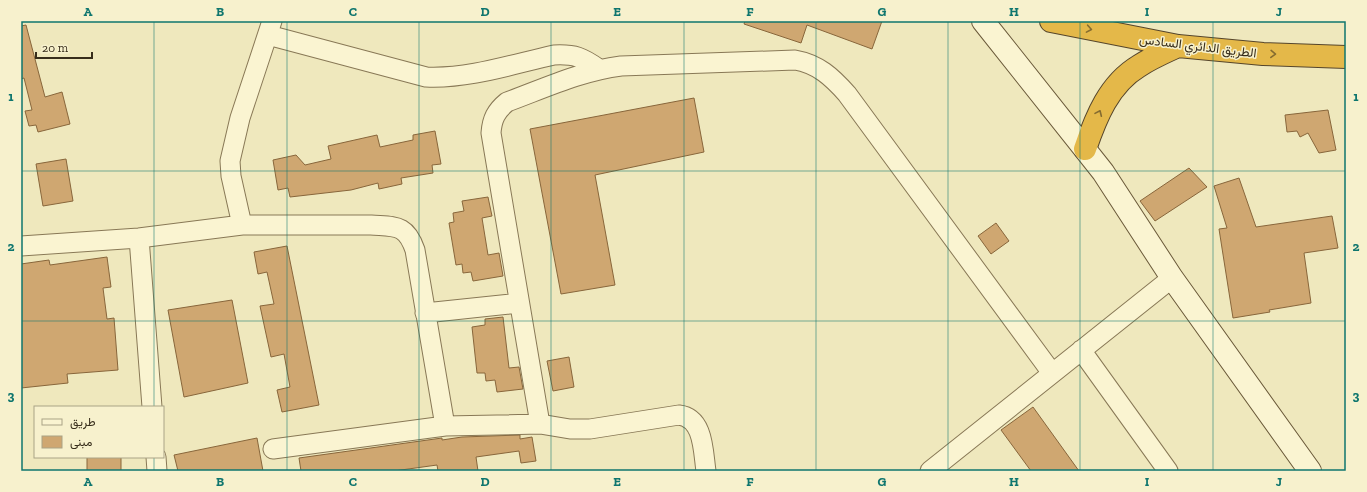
<svg xmlns="http://www.w3.org/2000/svg" width="1367" height="492" font-family="'Zilla Slab',Vazirmatn,serif">
<style>
.building{fill:#cfa771;stroke:#88663b}
.lines{fill:none;stroke-linecap:round;stroke-linejoin:round}
.street-casing{stroke:#887856;stroke-width:21}
.secondary-casing{stroke:#6a5939;stroke-width:24}
.highway-casing{stroke:#55452b;stroke-width:24}
.street{stroke:#faf4d1;stroke-width:19}
.secondary{stroke:#faf4d1;stroke-width:22}
.highway{stroke:#e4b849;stroke-width:22}
.oneway{stroke:#856c30}
.grid{fill:none;stroke:#0f766e;stroke-width:1;stroke-opacity:0.55}
.labels{text-anchor:middle;dominant-baseline:central;stroke-width:3;stroke-linejoin:round;paint-order:stroke}
.street-label{font-size:13px;fill:#372d1b;stroke:#f7f1cd}
.neatline{fill:none;stroke:#0f766e;stroke-width:1.5}
.grid-label{font-size:13px;text-anchor:middle;font-weight:bold;fill:#0f766e}
</style>
<rect width="100%" height="100%" fill="#efe8bd"/>
<path class="building" d="M 745,21 L 882,21 L 872,49 L 807,25 L 801,43 L 744,24 Z
M 26,25 L 45,97 L 62,92 L 70,124 L 38,132 L 36,125 L 29,126 L 25,111 L 32,110 L 24,78 L 21,79 L 21,26 Z
M 694,98 L 704,152 L 595,175 L 615,285 L 561,294 L 530,129 Z
M 1328,110 L 1336,150 L 1319,153 L 1308,133 L 1300,137 L 1297,131 L 1287,132 L 1285,115 Z
M 435,131 L 441,164 L 432,165 L 433,173 L 401,178 L 402,184 L 379,189 L 378,183 L 351,190 L 290,197 L 288,188 L 278,190 L 273,160 L 296,155 L 305,165 L 331,159 L 328,146 L 377,135 L 380,147 L 413,140 L 413,135 Z
M 66,159 L 73,201 L 43,206 L 36,164 Z
M 1189,168 L 1207,187 L 1155,221 L 1140,201 Z
M 1239,178 L 1256,227 L 1332,216 L 1338,248 L 1304,253 L 1311,303 L 1269,310 L 1270,312 L 1233,318 L 1219,229 L 1227,228 L 1214,186 Z
M 488,197 L 492,216 L 482,218 L 488,255 L 499,253 L 503,276 L 473,281 L 471,272 L 463,273 L 462,264 L 456,265 L 449,223 L 454,222 L 453,213 L 464,211 L 462,201 Z
M 996,223 L 1009,241 L 991,254 L 978,236 Z
M 287,246 L 319,405 L 282,412 L 277,390 L 290,387 L 284,354 L 271,357 L 260,306 L 274,304 L 267,272 L 258,274 L 254,252 Z
M 107,257 L 111,287 L 103,288 L 107,319 L 114,318 L 118,370 L 67,374 L 68,383 L 21,388 L 21,264 L 49,260 L 50,265 Z
M 232,300 L 248,383 L 184,397 L 168,310 Z
M 503,317 L 509,368 L 519,367 L 523,389 L 497,392 L 495,380 L 486,381 L 485,373 L 477,373 L 472,327 L 485,325 L 485,319 Z
M 569,357 L 574,387 L 553,391 L 547,361 Z
M 1033,407 L 1079,471 L 1031,471 L 1001,430 Z
M 520,435 L 520,439 L 532,437 L 536,461 L 521,463 L 519,451 L 476,457 L 478,471 L 438,471 L 437,465 L 394,471 L 301,471 L 299,458 L 442,438 L 442,440 L 462,437 Z
M 257,438 L 263,471 L 178,471 L 174,455 Z
M 87,457 L 121,457 L 121,471 L 87,471 Z"/>
<g class="lines">
<g class="street-casing">
<path id="street" d="M 268,35 L 426,77 C 469,79 513,64 554,55 C 575,54 582,57 599,69
M 242,225 L 231,176 L 230,161 L 240,118 L 272,21
M 139,238 L 152,407
M 21,246 L 139,238 L 242,225 L 371,225 C 396,227 406,224 415,250 L 445,426
M 425,313 L 519,303
M 1081,350 L 1168,471
M 540,424 L 491,133 C 492,119 496,111 507,102 C 545,88 581,71 621,66 L 795,60 C 818,64 832,77 847,94 L 1052,373
M 273,449 L 445,426 L 540,424 L 570,429 L 590,429 L 679,415 C 704,418 703,451 706,471
M 156,457 L 157,471
M 930,471 L 1172,278"/>
</g>
<g class="secondary-casing">
<path id="secondary" d="M 983,21 L 1103,172 L 1172,278 L 1310,471"/>
</g>
<g class="highway-casing">
<path id="highway" d="M 1051,21 L 1178,46 L 1263,54 L 1346,57
M 1085,149 C 1096,117 1109,84 1139,66 C 1151,58 1165,52 1178,46"/>
</g>
<use href="#street" class="street"/>
<use href="#secondary" class="secondary"/>
<use href="#highway" class="highway"/>
</g>
<defs><path id="oneway-chevron" d="M-2-3.5L2.5 0L-2 3.5" fill="none" stroke-width="1.6" stroke-linecap="round" stroke-linejoin="round"/></defs>
<g class="oneway">
<use href="#oneway-chevron" transform="translate(1089 29) rotate(10)"/>
<use href="#oneway-chevron" transform="translate(1273 54) rotate(2)"/>
<use href="#oneway-chevron" transform="translate(1099 113) rotate(-66)"/>
</g>
<path class="grid" d="M 154,21 L 154,407M 287,21 L 287,471M 419,21 L 419,471M 551,21 L 551,471M 684,21 L 684,471M 816,21 L 816,471M 948,21 L 948,471M 1080,21 L 1080,471M 1213,21 L 1213,471M 21,171 L 1346,171M 21,321 L 1346,321M 154,457 L 154,471"/>
<g class="labels">
<g class="street-label">
<text transform="translate(1198 46) rotate(7)">الطريق الدائري السادس</text>
</g>
</g>
<rect width="1367" height="492" fill="none" stroke="#f7f1cd" stroke-width="44"/>
<rect x="34" y="406" width="130" height="52" fill="#f7f1cd" stroke="#aaa386"/>
<rect x="42" y="419" width="20" height="6" fill="#faf4d1" stroke="#aaa386"/>
<text x="70" y="426" font-size="12" fill="#372d1b">طريق</text>
<rect x="42" y="436" width="20" height="12" fill="#cfa771" stroke="#aaa386"/>
<text x="70" y="446" font-size="12" fill="#372d1b">مبنى</text>
<path d="M36 52v6h56v-6" fill="none" stroke="#372d1b" stroke-width="2"/>
<text x="42" y="52" font-size="12" fill="#372d1b" stroke="#f7f1cd" stroke-width="3" paint-order="stroke">20 m</text>
<rect x="22" y="22" width="1323" height="448" class="neatline"/>
<g class="grid-label">
<text x="88" y="16">A</text>
<text x="220" y="16">B</text>
<text x="353" y="16">C</text>
<text x="485" y="16">D</text>
<text x="617" y="16">E</text>
<text x="750" y="16">F</text>
<text x="882" y="16">G</text>
<text x="1014" y="16">H</text>
<text x="1147" y="16">I</text>
<text x="1279" y="16">J</text>
<text x="11" y="101">1</text>
<text x="1356" y="101">1</text>
<text x="11" y="251">2</text>
<text x="1356" y="251">2</text>
<text x="11" y="400">3</text>
<text x="1356" y="400">3</text>
<text x="88" y="486">A</text>
<text x="220" y="486">B</text>
<text x="353" y="486">C</text>
<text x="485" y="486">D</text>
<text x="617" y="486">E</text>
<text x="750" y="486">F</text>
<text x="882" y="486">G</text>
<text x="1014" y="486">H</text>
<text x="1147" y="486">I</text>
<text x="1279" y="486">J</text>
</g>
</svg>
